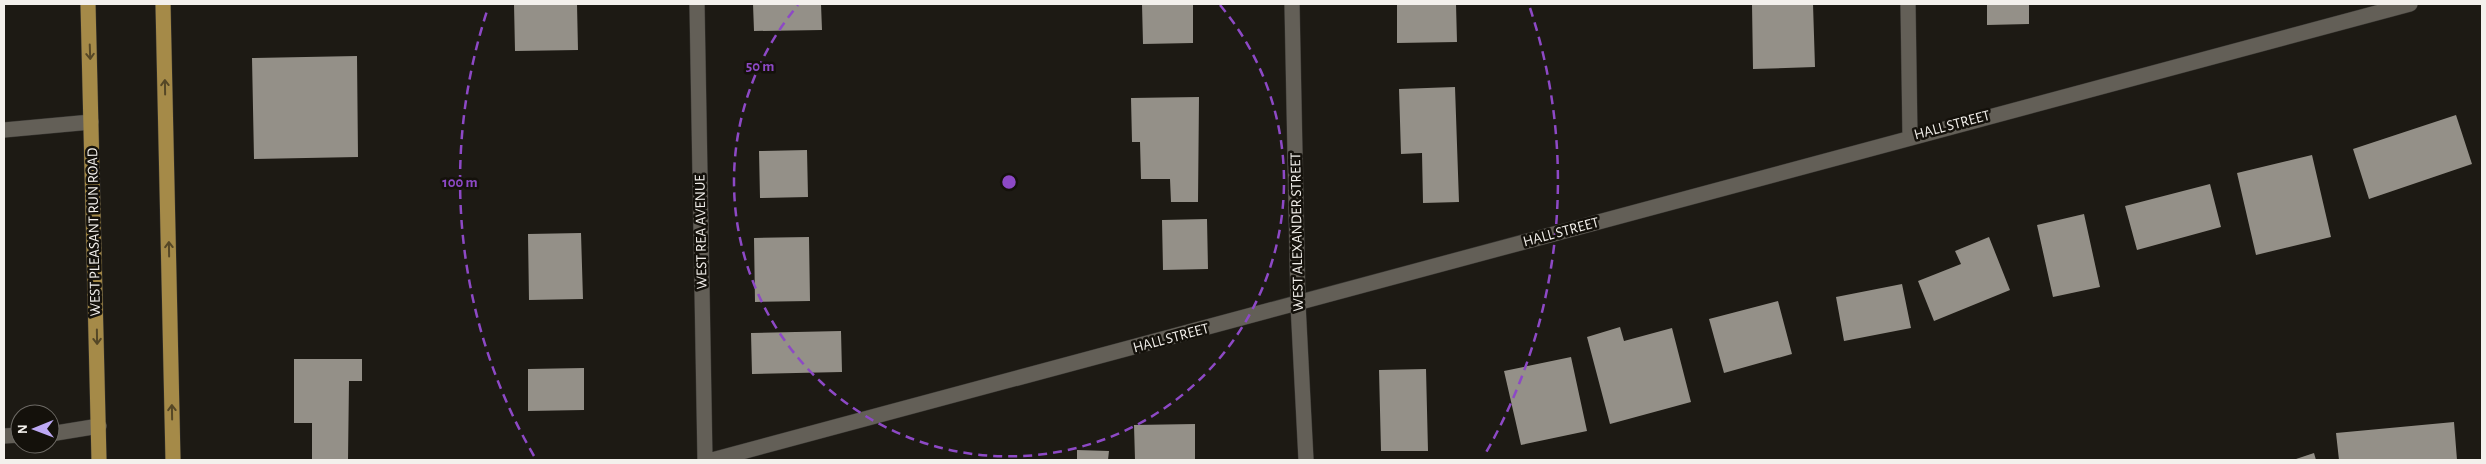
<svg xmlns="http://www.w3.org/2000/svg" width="2486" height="464" font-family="'Alegreya Sans',sans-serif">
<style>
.building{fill:#949088}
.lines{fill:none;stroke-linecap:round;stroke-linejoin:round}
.minor-casing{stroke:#373531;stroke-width:16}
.major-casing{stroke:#373531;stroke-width:16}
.minor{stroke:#635f57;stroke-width:15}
.major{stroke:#a58a48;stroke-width:15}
.oneway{stroke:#554726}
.ring{fill:none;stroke:#8d49c6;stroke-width:2.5;stroke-dasharray:9 6}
.labels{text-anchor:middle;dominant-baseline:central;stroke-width:5;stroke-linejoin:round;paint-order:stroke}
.street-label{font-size:15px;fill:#f3f0ec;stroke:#14110b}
.centre{fill:#8d49c6;stroke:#14110b;stroke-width:2.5}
.ring-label{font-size:15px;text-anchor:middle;font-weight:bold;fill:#8d49c6;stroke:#14110b;stroke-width:5;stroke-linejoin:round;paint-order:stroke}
</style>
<rect width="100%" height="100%" fill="#1d1a14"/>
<path class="building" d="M 514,4 L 577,4 L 578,50 L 515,51 Z
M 753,4 L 821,4 L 822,30 L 754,31 Z
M 1142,4 L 1193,4 L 1193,43 L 1143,44 Z
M 1397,4 L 1456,4 L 1457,42 L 1397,43 Z
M 1752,4 L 1813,4 L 1815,67 L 1753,69 Z
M 1987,4 L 2029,4 L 2029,24 L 1987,25 Z
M 357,56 L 358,157 L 254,159 L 252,58 Z
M 1455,87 L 1459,202 L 1423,203 L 1422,153 L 1401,154 L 1399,89 Z
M 1199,97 L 1198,202 L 1171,202 L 1170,179 L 1141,179 L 1140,142 L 1132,142 L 1131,98 Z
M 2456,115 L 2472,164 L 2369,199 L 2353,149 Z
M 807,150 L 808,197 L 760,198 L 759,151 Z
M 2312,155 L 2331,237 L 2256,255 L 2237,173 Z
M 2210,184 L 2221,227 L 2137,250 L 2125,206 Z
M 2084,214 L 2100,287 L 2053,297 L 2037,225 Z
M 1207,219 L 1208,269 L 1163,270 L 1162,220 Z
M 581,233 L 583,299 L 529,300 L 528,234 Z
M 809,237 L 810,301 L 755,302 L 754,238 Z
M 1989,237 L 2010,290 L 1934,321 L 1918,281 L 1961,264 L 1955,251 Z
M 1902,284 L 1911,328 L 1844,341 L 1836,297 Z
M 1778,301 L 1792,354 L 1724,373 L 1709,319 Z
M 1620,327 L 1624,341 L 1672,328 L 1691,402 L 1610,424 L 1587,337 Z
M 841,331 L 842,372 L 752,374 L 751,333 Z
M 1571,357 L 1587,431 L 1521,445 L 1504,371 Z
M 294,359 L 362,359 L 362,381 L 349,381 L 348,460 L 312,460 L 312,423 L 294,423 Z
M 584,368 L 584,410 L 528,411 L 528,369 Z
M 1426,369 L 1428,451 L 1381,451 L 1379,370 Z
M 2454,422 L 2457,460 L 2339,460 L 2336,433 Z
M 1195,424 L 1195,460 L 1135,460 L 1134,425 Z
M 1077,450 L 1109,451 L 1108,460 L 1077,460 Z
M 2314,453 L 2316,460 L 2293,460 Z"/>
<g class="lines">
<g class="minor-casing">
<path id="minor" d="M 697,4 L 705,460
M 1292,4 L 1298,304 L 1306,460
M 1908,4 L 1910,136
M 4,130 L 91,122
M 50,434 L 99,426
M 4,436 L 20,435
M 712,460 C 1279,310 1844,154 2410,4"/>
</g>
<g class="major-casing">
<path id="major" d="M 88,4 L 99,460
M 163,4 L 173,460"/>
</g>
<use href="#minor" class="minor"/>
<use href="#major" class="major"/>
</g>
<defs><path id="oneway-shaft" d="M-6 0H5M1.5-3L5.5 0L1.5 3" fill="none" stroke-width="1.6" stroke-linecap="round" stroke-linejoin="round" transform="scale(1.25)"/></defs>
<g class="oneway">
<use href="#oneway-shaft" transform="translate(90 52) rotate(88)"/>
<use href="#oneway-shaft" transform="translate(165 87) rotate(-91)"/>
<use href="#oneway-shaft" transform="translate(169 249) rotate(-91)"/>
<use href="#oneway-shaft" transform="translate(97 337) rotate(89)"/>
<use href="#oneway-shaft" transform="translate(172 412) rotate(-91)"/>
</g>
<g class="ring">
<path d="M1220 5A275 275 0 1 1 798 5"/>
<path d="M534 456A549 549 0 0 1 488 8M1530 8A549 549 0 0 1 1484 456"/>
</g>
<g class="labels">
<g class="street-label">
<text transform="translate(1952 125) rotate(-15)">HALL STREET</text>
<text transform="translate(94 232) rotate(-91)">WEST PLEASANT RUN ROAD</text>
<text transform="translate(701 232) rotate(-91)">WEST REA AVENUE</text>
<text transform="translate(1297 232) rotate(-91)">WEST ALEXANDER STREET</text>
<text transform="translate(1561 232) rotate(-15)">HALL STREET</text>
<text transform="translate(1171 338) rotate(-15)">HALL STREET</text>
</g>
</g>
<circle cx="1009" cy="182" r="8" class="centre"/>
<g class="ring-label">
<text x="760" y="71">50 m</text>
<text x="460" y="187">100 m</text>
</g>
<rect width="2486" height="464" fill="none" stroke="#f3f0ec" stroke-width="10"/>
<g transform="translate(35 429) rotate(269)"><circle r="24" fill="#14110b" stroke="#6d6a65"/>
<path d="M0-4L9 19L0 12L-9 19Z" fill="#bda9f5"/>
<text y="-8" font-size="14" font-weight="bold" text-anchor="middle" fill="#f3f0ec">N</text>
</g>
</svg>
